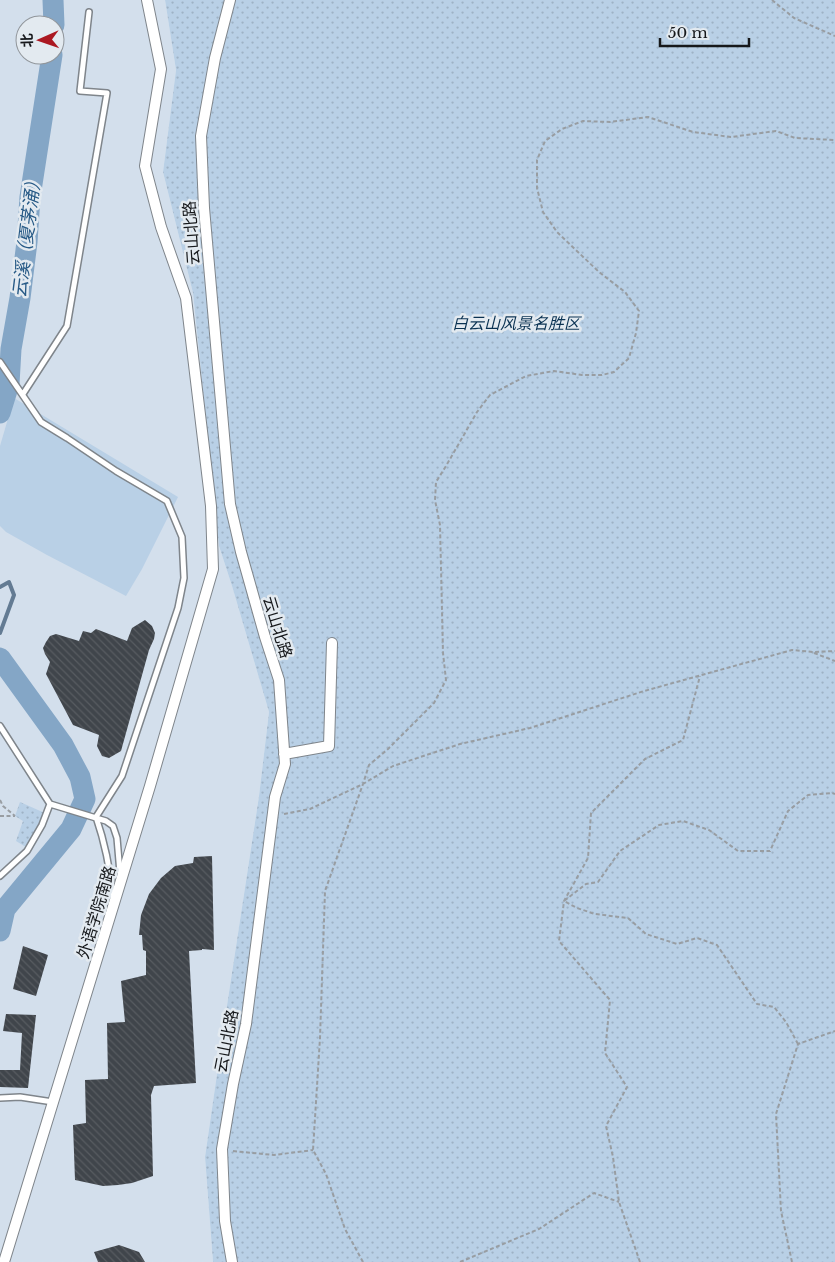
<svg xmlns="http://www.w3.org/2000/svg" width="835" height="1262" font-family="'Libre Baskerville','Noto Sans SC',serif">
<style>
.built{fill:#d3dfec;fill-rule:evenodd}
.grass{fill:#b9d0e6}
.park{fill:url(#park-dots)}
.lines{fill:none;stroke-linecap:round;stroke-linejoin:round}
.stream{stroke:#637b93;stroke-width:4}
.river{stroke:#84a6c6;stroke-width:21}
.building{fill:url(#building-back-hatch)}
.lane-casing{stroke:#7f858b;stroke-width:8}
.street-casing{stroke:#7f858b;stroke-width:12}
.path{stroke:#989da2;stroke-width:2;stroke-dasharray:4 2.5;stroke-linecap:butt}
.lane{stroke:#fff;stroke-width:5}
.street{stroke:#fff;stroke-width:10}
.labels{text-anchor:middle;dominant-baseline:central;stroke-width:5;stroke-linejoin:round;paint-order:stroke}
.street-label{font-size:16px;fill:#16181b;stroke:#e3eaf0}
.park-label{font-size:16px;font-style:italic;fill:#0a3252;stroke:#e3eaf0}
.water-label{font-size:18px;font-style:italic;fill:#275a86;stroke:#e3eaf0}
</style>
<defs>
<pattern id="park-dots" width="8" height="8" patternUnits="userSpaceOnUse" patternTransform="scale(1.25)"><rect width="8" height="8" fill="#b9d0e6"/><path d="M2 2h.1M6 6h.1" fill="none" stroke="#9eb2c5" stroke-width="1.8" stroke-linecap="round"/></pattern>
<pattern id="building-back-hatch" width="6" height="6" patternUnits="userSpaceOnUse" patternTransform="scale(1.25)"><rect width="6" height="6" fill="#40454b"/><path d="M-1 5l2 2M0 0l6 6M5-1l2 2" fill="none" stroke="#585c61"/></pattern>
</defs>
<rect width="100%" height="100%" fill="#e3eaf0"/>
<path class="built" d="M 0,0 L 165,0 L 176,70 L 163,172 L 193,293 L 219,546 L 232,586 L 269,712 L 259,796 L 226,1012 L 205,1157 L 213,1262 L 0,1262 ZM 25,25 L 55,25 L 55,55 L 25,55 Z"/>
<path class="grass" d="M 14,398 L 178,497 L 142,569 L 126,596 L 47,555 L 6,532 L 0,526 L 0,446 Z"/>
<path class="park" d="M 165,0 L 835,0 L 835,1262 L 213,1262 L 205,1157 L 226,1012 L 259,796 L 269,712 L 232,586 L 219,546 L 193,293 L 163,172 L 176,70 Z
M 20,802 L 47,814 L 29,849 L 16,841 L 23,821 L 15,816 Z"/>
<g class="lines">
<path class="stream" d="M 0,587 L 9,582 L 14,595 L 0,633"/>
<path class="river" d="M 53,0 L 54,25
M 0,413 L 9,384 L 11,349 L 20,298 L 27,242 L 30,197 L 52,55
M 0,658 L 63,745 L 80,777 L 85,799 L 71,829 L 5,909 L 0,931"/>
</g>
<path class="building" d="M 145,620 L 152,626 L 155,633 L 154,639 L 149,650 L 121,751 L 109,758 L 102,756 L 97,746 L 99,735 L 73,725 L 46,674 L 50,662 L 45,654 L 43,648 L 46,642 L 50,636 L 56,634 L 79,641 L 83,631 L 91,633 L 96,629 L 127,641 L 132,628 Z
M 212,856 L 214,950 L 202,949 L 202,950 L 189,951 L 196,1083 L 154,1086 L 151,1095 L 153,1176 L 132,1183 L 118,1185 L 103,1186 L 75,1180 L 73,1125 L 86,1123 L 85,1080 L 108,1079 L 107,1023 L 125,1022 L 121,981 L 146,975 L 146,951 L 143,950 L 142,935 L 139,935 L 141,915 L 149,894 L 161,878 L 175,866 L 193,863 L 194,857 Z
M 23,946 L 48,955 L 36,996 L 13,989 Z
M 6,1014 L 36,1015 L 28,1088 L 0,1087 L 0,1070 L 20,1070 L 22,1033 L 3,1031 Z
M 119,1245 L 139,1252 L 145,1262 L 98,1262 L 94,1252 Z"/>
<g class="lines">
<g class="lane-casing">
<path id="lane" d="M 0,362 L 41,422 L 67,438 L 116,471 L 167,501 L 182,537 L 184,578 L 178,608 L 122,776 L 96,817
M 23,394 L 67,326 L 107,93 L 80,91 L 89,12
M 0,726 L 50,804 L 106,821 L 113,826 L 117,838 L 120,873
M 96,817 C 106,846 110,868 113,897
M 0,876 L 27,851 L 42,825 L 50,804
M 0,1098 L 20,1097 L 53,1102"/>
</g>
<g class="street-casing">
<path id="street" d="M 230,0 L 215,58 L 201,136 L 204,208 L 230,504 L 241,552 L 265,637 L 279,680 L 285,764 L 275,797 L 246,1024 L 233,1084 L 222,1149 L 225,1221 L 232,1262
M 284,754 L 329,746 L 332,643
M 4,1262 L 150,786 L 213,569 L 211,506 L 186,298 L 161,227 L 145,166 L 161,69 L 147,0"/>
</g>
<path class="path" d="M 772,0 L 794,18 L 835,36
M 814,653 L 835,661
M 0,800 L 3,806 L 15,816
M 284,814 L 310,809 L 363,784 L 393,766 L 460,744 L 530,728 L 644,691 L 792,650 L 813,652 L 835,651
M 0,816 L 15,816
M 798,1044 L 786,1022 L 774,1007 L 757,1004 L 717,945 L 697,938 L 677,944 L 646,934 L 628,918 L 595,914 L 577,908 L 564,901 L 586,884 L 598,882 L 620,851 L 659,825 L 683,821 L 709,830 L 738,851 L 770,851 L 788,811 L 808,795 L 832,793 L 835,794
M 233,1151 L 274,1155 L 313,1150
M 363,1262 L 345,1229 L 326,1174 L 313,1150 L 320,1038 L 325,891 L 363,784 L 369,765 L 388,749 L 434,703 L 446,680 L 443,653 L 440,525 L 435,500 L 436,482 L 446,466 L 477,412 L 490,395 L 526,376 L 554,371 L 582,375 L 602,375 L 614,372 L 629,358 L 636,333 L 639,311 L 625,292 L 599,272 L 557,232 L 543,212 L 537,188 L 537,160 L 545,141 L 562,129 L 583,121 L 610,122 L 648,117 L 693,132 L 731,137 L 776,131 L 795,138 L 835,140
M 460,1262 L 539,1229 L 594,1193 L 619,1202
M 640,1262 L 619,1202 L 613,1157 L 606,1126 L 627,1087 L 605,1053 L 610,1000 L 559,941 L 564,901 L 588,858 L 591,813 L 645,759 L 683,740 L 700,676
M 792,1262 L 781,1211 L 776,1114 L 798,1044 L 835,1031"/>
<use href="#lane" class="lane"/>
<use href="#street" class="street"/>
</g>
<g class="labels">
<g class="street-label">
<text transform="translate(191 233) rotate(-94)">云山北路</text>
<text transform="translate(278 627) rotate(73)">云山北路</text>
<text transform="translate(96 912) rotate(-73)">外语学院南路</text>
<text transform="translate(226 1041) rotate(-79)">云山北路</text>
</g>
<g class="park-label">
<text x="516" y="323">白云山风景名胜区</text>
</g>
<g class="water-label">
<text transform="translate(27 235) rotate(-83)">云溪（夏茅涌）</text>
</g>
</g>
<g transform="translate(40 40) rotate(268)"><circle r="24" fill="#e3eaf0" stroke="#91969b"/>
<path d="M0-4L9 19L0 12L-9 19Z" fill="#ab1821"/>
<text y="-8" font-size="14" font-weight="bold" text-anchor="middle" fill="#16181b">北</text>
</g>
<path d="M660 38v8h89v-8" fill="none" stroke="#16181b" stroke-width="2.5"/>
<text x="668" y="38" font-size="15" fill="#16181b" stroke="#e3eaf0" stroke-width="4" paint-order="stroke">50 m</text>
</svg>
